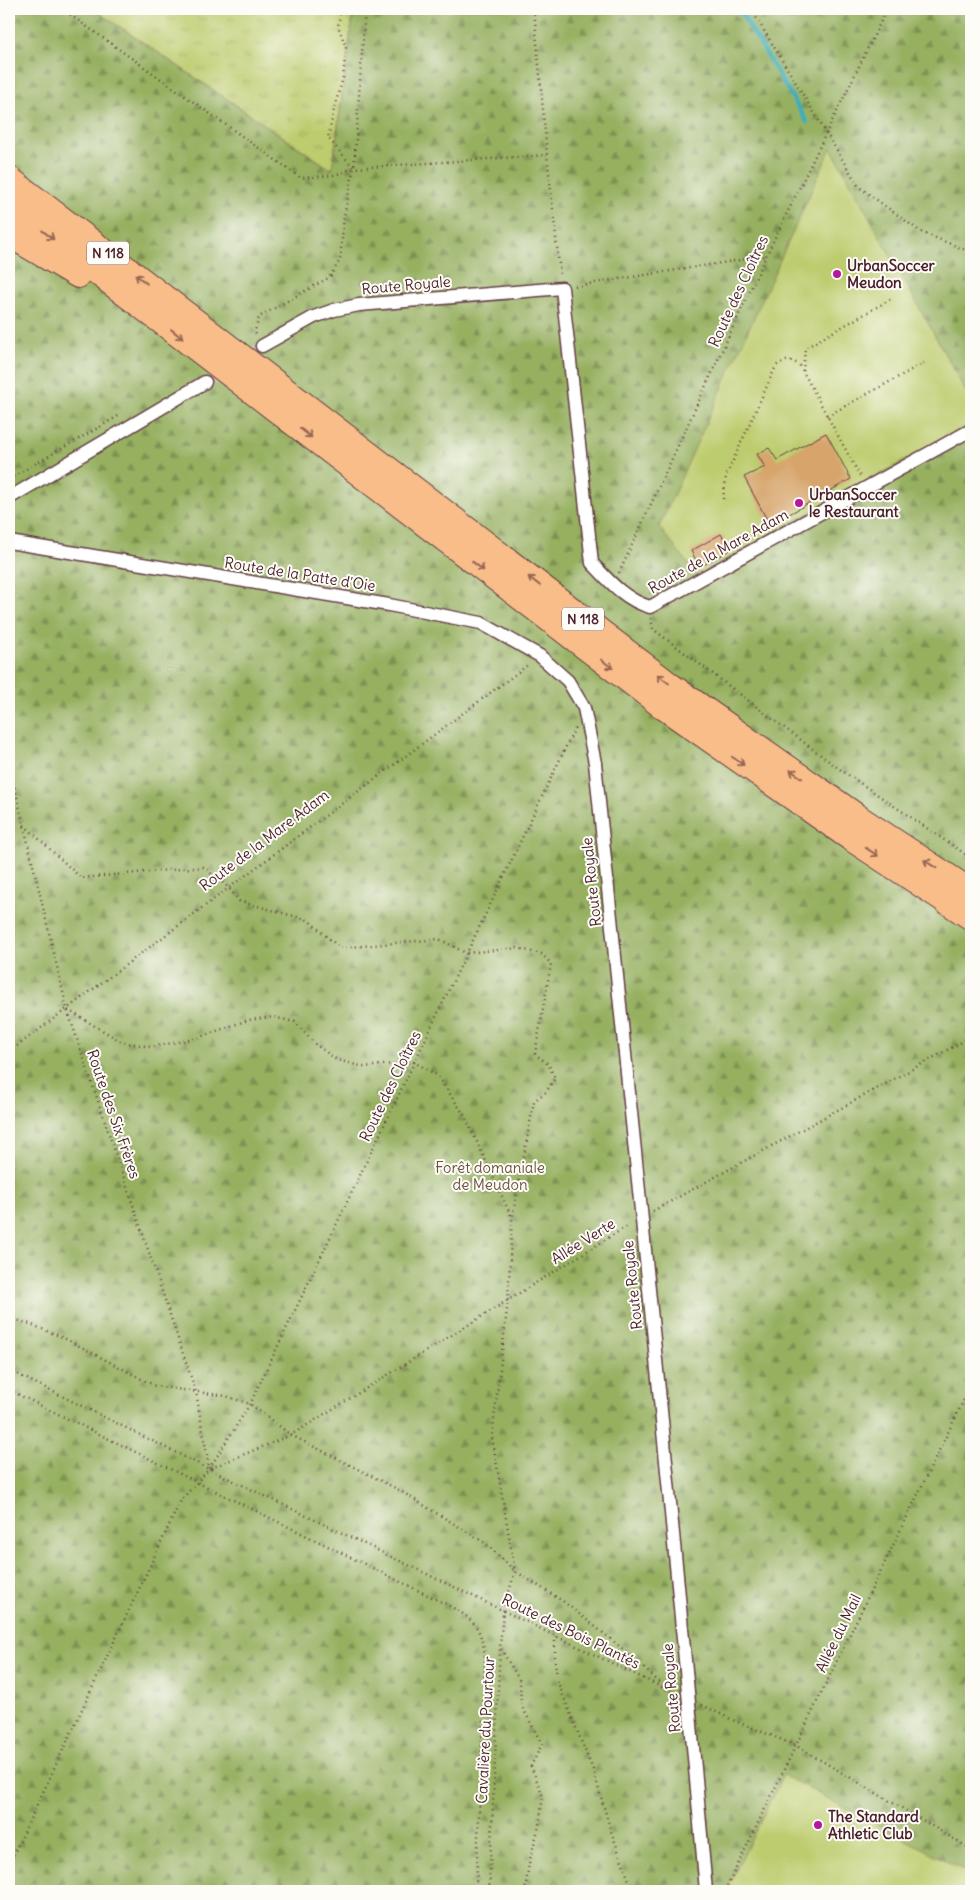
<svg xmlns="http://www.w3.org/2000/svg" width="980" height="1900" font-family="Delius,sans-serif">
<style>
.grass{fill:url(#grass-tufts);stroke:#84764c}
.forest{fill:url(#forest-firs);stroke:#706846}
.garden{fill:#bdcc6e;stroke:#84764c}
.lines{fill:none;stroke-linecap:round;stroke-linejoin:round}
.stream{stroke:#3cadb4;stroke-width:4.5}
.building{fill:#d7a56c}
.street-tunnel{stroke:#cec0ad;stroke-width:12;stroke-dasharray:12 6;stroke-linecap:butt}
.street-casing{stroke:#633d43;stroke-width:15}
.highway-casing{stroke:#633d43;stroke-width:26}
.path{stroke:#633d43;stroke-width:2.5;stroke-dasharray:1 4;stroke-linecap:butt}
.street{stroke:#fff;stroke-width:12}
.highway{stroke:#f8bd89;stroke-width:24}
.oneway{stroke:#986655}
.poi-dot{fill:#b5179e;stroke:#fdfcf7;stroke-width:2}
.labels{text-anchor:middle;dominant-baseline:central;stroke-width:4;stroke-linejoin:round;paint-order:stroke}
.shield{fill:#fdfcf7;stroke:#806168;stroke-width:1}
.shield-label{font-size:14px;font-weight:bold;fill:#4a1f2b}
.poi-label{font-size:15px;font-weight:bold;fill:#4a1f2b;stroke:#fdfcf7;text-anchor:start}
.street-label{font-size:15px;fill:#4a1f2b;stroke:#fdfcf7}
.park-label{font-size:15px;fill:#6c533f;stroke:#fdfcf7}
</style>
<defs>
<pattern id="grass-tufts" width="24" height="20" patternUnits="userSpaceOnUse" patternTransform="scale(1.25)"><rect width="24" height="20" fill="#bdcc6e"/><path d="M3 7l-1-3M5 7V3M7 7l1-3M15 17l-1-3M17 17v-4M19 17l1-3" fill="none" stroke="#a4af5f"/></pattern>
<pattern id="forest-firs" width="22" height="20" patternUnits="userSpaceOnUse" patternTransform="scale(1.25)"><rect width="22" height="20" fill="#96b061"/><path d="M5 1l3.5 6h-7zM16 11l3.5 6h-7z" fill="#7c8f50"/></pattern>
</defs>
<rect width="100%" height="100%" fill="#fdfcf7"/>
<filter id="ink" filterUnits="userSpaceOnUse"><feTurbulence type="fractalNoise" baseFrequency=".02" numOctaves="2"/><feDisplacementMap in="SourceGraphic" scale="10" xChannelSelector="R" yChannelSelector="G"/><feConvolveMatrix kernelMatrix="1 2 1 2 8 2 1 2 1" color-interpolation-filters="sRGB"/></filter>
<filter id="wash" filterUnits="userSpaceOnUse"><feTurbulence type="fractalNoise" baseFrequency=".0096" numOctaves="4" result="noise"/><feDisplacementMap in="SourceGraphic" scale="20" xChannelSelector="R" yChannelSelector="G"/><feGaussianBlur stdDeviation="1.12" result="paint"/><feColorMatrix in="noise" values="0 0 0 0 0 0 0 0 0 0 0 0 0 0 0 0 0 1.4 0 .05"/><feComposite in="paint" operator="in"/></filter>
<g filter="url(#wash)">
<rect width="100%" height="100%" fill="#efe8cd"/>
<path class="grass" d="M 93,9 L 354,9 L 332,170 Z"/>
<path class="forest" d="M 9,9 L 93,9 L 332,170 L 354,9 L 971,9 L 971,401 L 831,149 L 971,424 L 971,1874 L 783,1776 L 726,1891 L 9,1891 Z"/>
<path class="garden" d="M 831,148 L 971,401 L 971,424 L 697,575 L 659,527 Z
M 783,1775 L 971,1874 L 971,1891 L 726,1891 Z"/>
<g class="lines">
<path class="stream" d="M 739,9 L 807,122"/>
</g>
<g id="blocks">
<path class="building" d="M 826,433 L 851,479 L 770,525 L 744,477 L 765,467 L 757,454 L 769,448 L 777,460 Z
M 721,534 L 730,550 L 700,567 L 691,551 Z"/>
</g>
</g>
<g filter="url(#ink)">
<use href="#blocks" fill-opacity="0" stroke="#633d43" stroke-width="1"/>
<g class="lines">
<path class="street-tunnel" d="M 205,382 L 262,346"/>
<g class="street-casing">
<path id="street" d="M 262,346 L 314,317 L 334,310 L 359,305 L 562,288 L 592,563 C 609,581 625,600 650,607 L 971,430
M 9,498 L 205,382
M 9,542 L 389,605 L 481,623 L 540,656 L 568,681 L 584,708 L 595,763 C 634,1139 673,1515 706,1891"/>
</g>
<g class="highway-casing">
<path id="highway" d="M 9,178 L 672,686 L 860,818 L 971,891
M 9,205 L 660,705 L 851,839 L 971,918
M 9,235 L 78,276"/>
</g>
<path class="path" d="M 62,9 L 301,178 L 335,175 L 354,168 L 547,155
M 341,9 L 338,26 L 346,47 L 343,78 L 335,105 L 328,138 L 354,168
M 534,9 L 547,155 L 560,274
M 751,9 L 859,187 L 921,232 L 971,252
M 575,286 L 766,256
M 256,334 L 255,331 L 259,317 L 330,277 L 340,260 L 344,216 L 354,168 L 365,9
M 803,371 L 805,348 L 891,299
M 827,416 L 924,363
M 9,479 L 120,415
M 723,499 L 726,476 L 776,366 C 785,359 792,359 800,366 L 860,476
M 619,573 L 766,256 L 887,9
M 651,618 L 653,629 L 838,768 L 971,858
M 9,763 L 67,1009 L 196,1392 L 209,1467
M 24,825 L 81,878 L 203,867 L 228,887 L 239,901 L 308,920 L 340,948 L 439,939 L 466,953 L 517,948 L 542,954 L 551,964 L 535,1054 L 548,1064 L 555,1078 L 546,1092 L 534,1101 L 512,1219 L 508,1301 L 492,1437 L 515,1571 L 503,1612 L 500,1647 L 489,1891
M 68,1010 L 122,1042 L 151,1047 L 194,1039 L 248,1020 L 273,1017 L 295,1022 L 315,1044 L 337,1060 L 364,1067 L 414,1062 L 437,1075 L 465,1116 L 512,1218
M 9,1052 L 529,664
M 653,1211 L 971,1037
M 9,1318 L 30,1324 L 64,1338 L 155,1386 L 226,1396 L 250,1404 L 291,1435 L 399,1490 L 485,1543 L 515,1571 L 564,1602 L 617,1644 L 668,1690
M 9,1370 L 209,1469 L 676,1694
M 9,1390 L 448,1605 C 474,1619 482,1628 485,1658 L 476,1891
M 211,1468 L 291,1435 L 629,1225
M 555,1636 L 555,1663 L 558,1683 L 593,1770 L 611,1831 L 633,1891
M 501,1649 L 520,1681 L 521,1705 L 542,1744 L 531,1766 L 543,1796 L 539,1826 L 529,1863 L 525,1891
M 702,1705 L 735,1721 L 795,1745 L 971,1849
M 9,1864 L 181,1500 L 209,1469 L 250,1404 L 575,728
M 9,1889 L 14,1891
M 725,1891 L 971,1385"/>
<use href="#street" class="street"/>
<use href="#highway" class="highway"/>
</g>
<defs><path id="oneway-shaft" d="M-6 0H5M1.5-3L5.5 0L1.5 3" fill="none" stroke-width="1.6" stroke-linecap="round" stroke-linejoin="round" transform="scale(1.25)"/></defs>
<g class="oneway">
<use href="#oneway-shaft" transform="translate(48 235) rotate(38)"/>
<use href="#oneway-shaft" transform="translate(141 279) rotate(-142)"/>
<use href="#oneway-shaft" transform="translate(177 334) rotate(38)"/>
<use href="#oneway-shaft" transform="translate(306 433) rotate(38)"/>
<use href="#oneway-shaft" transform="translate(478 566) rotate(38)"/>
<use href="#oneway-shaft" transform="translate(534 581) rotate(-142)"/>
<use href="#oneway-shaft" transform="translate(607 664) rotate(37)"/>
<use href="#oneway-shaft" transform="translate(663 679) rotate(-143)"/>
<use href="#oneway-shaft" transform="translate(738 761) rotate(35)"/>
<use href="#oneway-shaft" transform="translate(796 774) rotate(-145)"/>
<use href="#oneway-shaft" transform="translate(872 852) rotate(33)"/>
<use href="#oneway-shaft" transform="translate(930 864) rotate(-147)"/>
</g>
</g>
<g class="poi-dot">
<circle cx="837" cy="274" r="5"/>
<circle cx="799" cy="503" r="5"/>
<circle cx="818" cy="1825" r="5"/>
</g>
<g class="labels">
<g class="shield">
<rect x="87" y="241.5" width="42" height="23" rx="4"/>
<rect x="562" y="607.5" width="42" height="23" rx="4"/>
</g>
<g class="shield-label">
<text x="108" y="253">N 118</text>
<text x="583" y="619">N 118</text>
</g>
<g class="poi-label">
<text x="847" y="265">UrbanSoccer<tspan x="847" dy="17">Meudon</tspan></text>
<text x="809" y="494">UrbanSoccer<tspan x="809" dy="17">le Restaurant</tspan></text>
<text x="828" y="1816">The Standard<tspan x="828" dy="17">Athletic Club</tspan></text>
</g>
<g class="street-label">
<text transform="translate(406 285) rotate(-5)">Route Royale</text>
<text transform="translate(738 291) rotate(-65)">Route des Cloîtres</text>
<text transform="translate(718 551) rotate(-29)">Route de la Mare Adam</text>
<text transform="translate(300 574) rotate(9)">Route de la Patte d'Oie</text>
<text transform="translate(264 840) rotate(-37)">Route de la Mare Adam</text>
<text transform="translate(591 882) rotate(-96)">Route Royale</text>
<text transform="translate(390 1086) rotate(-64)">Route des Cloîtres</text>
<text transform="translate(114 1114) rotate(71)">Route des Six Frères</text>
<text transform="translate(583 1241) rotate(-32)">Allée Verte</text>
<text transform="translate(632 1285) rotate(-96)">Route Royale</text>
<text transform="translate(571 1631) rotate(26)">Route des Bois Plantés</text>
<text transform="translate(838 1633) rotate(-64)">Allée du Mail</text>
<text transform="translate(671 1688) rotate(-95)">Route Royale</text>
<text transform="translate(485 1730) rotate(-87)">Cavalière du Pourtour</text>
</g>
<g class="park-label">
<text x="490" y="1167">Forêt domaniale<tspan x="490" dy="17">de Meudon</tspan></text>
</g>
</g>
<rect width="980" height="1900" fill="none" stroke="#fdfcf7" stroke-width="30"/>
</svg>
